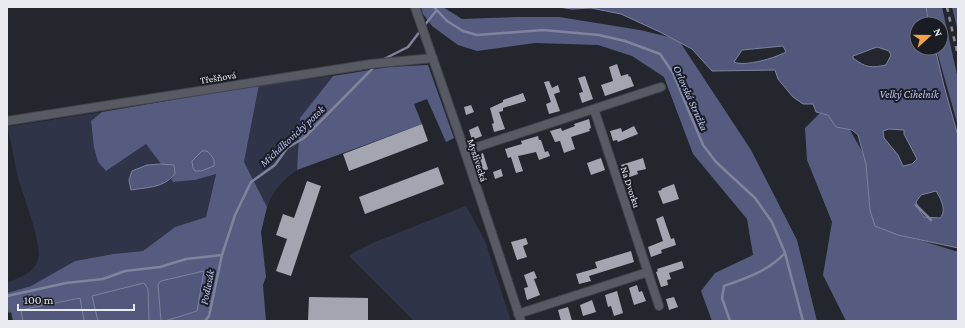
<svg xmlns="http://www.w3.org/2000/svg" width="965" height="328" font-family="'Crimson Pro',serif">
<style>
.green{fill:#303448}
.forest{fill:#555c7f}
.water{fill:#51587b;stroke:#7f849e;fill-rule:evenodd}
.lines{fill:none;stroke-linecap:round;stroke-linejoin:round}
.stream{stroke:#7f849e;stroke-width:2.5}
.building{fill:#a3a6b0}
.street-casing{stroke:#42444b;stroke-width:10}
.street{stroke:#575a63;stroke-width:8}
.rail{stroke:#898a91;stroke-width:2.5;stroke-dasharray:5 5;stroke-linecap:butt}
.labels{text-anchor:middle;stroke-width:4;stroke-linejoin:round;paint-order:stroke}
.street-label{font-size:10px;fill:#eaebf1;stroke:#1a1c24}
.water-label{font-size:11px;font-style:italic;fill:#bcc7f8;stroke:#1a1c24}
</style>
<rect width="100%" height="100%" fill="#24262e"/>
<path class="green" d="M333,76L300,118L297,170C283,180 273,190 267,207L244,162L259,85Z
M102,112L91,122L94,148L98,162L106,171L146,144L161,164L147,165L167,182L171,179L173,182L195,180L216,173L206,217L175,227L143,251L113,254L75,261L31,286L7,293V283C18,278 34,273 38,260C43,245 23,196 18,178C14,161 12,143 7,127Z
M466,206L485,241L511,321H414L349,256L358,250L375,242Z"/>
<path class="forest" d="M421,7H443L462,19L516,17H559L640,30L669,37L680,42L751,150L797,240L817,321H712L701,291L715,273L753,255L747,219L693,154L664,77L632,56L598,45L535,43L477,51L458,45L432,26L423,14Z
M926,7H942L958,79V126L936,48H941V24H930Z
M952,7H958V32Z
M428,65L454,138L446,142L427,99L414,104L422,124L297,170L300,118L333,76L389,67Z
M259,85L244,162L267,207L261,232L266,277L263,285L266,321H165L197,311L158,284L161,321H149L148,289L93,296L98,321H84L79,298L21,310L23,321H13L11,312L9,313L7,309V293L31,286L75,261L113,254L143,251L175,227L206,217L216,174L195,180L173,182L171,179L175,174L174,165L161,164L146,144L106,171L98,162L94,148L91,121L102,112Z
M820,113L828,115L836,127L850,130L863,153L866,164L870,210L898,235L923,241L955,251H958V321H846L823,275L832,222L807,160L805,128Z"/>
<path class="water" d="M558,7H926L929,24H917V48H935L944,86L958,136V248L898,235L875,226L870,210L866,164L858,135L852,130L836,127L828,115L816,112L813,104H803L793,97L778,79L775,70L712,71L692,49L660,32L621,14L591,8L572,9ZM783,46L786,52C775,58 745,67 734,62L742,50ZM877,47L889,51L891,55L886,65C871,68 866,68 853,58V56ZM889,129L904,130V134L917,159L912,164L903,166L898,155L884,138L883,131ZM936,191C941,199 947,211 940,218L924,217L919,210L916,202L921,195Z
M202,151H207C212,156 215,159 214,166L201,171H195L193,168L192,161Z
M161,164L174,165L175,174C163,188 149,187 131,190L129,180L132,171L147,165Z
M204,271L197,311L165,321H161L158,284L161,281Z
M144,283L148,289L149,321H98L92,296Z
M80,298L84,321H23L21,310Z"/>
<g class="lines">
<path class="stream" d="M434,7L447,21L463,31L477,35L543,30L599,35L625,41L660,54L673,73L703,145L716,162L755,198L772,222L785,253C768,271 747,278 724,286L722,298L730,321
M424,26L436,11
M382,60L408,47L421,30
M916,205L931,220
M785,253L803,321
M7,296L66,283L103,279L125,271L160,267L186,259L222,255L235,215L251,182L275,165L287,148L304,138L375,66
M205,321L209,316L222,255"/>
</g>
<path class="building" d="M617,64L621,76L628,74L629,77L630,76L634,86L605,96L601,85L613,81L609,67Z
M585,76L593,99L582,103L579,93L583,92L578,78Z
M549,81L552,88L558,85L560,92L554,94L560,111L549,114L546,104L551,102L544,82Z
M523,93L526,101L503,108V111L499,112L505,129L494,132L492,124L494,123L490,108L503,102V100Z
M471,105L474,112L466,115L464,107Z
M589,119L591,128L589,129L590,131L571,137L575,149L564,153L560,141L555,142L550,131L561,128L562,131L575,126L574,124Z
M422,124L428,141L349,171L343,154Z
M478,126L482,136L472,140L469,130Z
M634,126L638,134L618,142L617,140L613,141L610,131L621,128L622,132Z
M538,136L539,140H541L545,152L548,151L550,156L539,160L536,152L518,156L523,171L516,173L511,157L508,158L505,149L522,144L521,141Z
M483,153L488,169L482,172L477,156Z
M601,158L605,170L591,175L587,163Z
M643,158L646,169L637,171L638,174L627,178L626,173L624,174L621,165Z
M438,167L444,184L365,214L359,197Z
M501,169L503,176L495,179L493,172Z
M307,181L321,186L291,276L276,271L287,239L276,235L283,214L294,218Z
M674,184L679,199L663,204L658,191L662,190L661,189Z
M663,216L671,239L674,238L676,245L661,250L662,253L651,257L648,247L663,241L656,219Z
M526,238L528,244L523,246L527,257L517,260L511,242Z
M631,251L634,262L589,276L591,281L579,284L576,274L597,268L595,262Z
M682,261L684,268L669,273L671,279L667,280L668,285L661,287L656,272L658,271L657,269Z
M534,271L537,278L534,279L540,295L527,300L524,288L528,287L524,275Z
M637,285L639,292L642,291L646,301L634,305L629,288Z
M617,291L623,313L614,316L611,306L608,307L605,295Z
M309,297L368,298V321H308Z
M674,297L678,307L669,310L666,299Z
M592,300L596,312L583,316L580,305Z
M568,307L572,321H561L558,310Z"/>
<g class="lines">
<defs>
<path id="street" d="M415,7L461,140L521,321
M594,109L659,306
M7,121L371,64L433,58
M465,151L661,87
M518,314L648,272"/>
</defs>
<use href="#street" class="street-casing"/>
<use href="#street" class="street"/>
<path class="rail" d="M947,7L958,56"/>
</g>
<g class="labels">
<g class="street-label">
<text transform="translate(218 77) rotate(-9)" y="4">Třešňová</text>
<text transform="translate(478 160) rotate(72)" y="4">Myslivecká</text>
<text transform="translate(631 187) rotate(72)" y="4">Na Dvorku</text>
</g>
<g class="water-label">
<text x="909" y="98">Velký Cihelník</text>
<text transform="translate(691 98) rotate(66)" y="4">Orlovská Stružka</text>
<text transform="translate(292 136) rotate(-43)" y="4">Michálkovický potok</text>
<text transform="translate(207 287) rotate(-78)" y="4">Podlesák</text>
</g>
</g>
<rect width="965" height="328" fill="none" stroke="#eaebf1" stroke-width="16"/>
<g transform="translate(929 36) rotate(69)"><circle r="19" fill="#1a1c24" stroke="#6d6f76"/>
<path d="M0-3L7 15L0 10L-7 15Z" fill="#f6a247"/>
<text y="-6" font-size="11" font-weight="bold" text-anchor="middle" fill="#eaebf1">N</text>
</g>
<path d="M18 304v6h116v-6" fill="none" stroke="#eaebf1" stroke-width="2"/>
<text x="24" y="304" font-size="12" fill="#eaebf1" stroke="#1a1c24" stroke-width="3" paint-order="stroke">100 m</text>
</svg>
